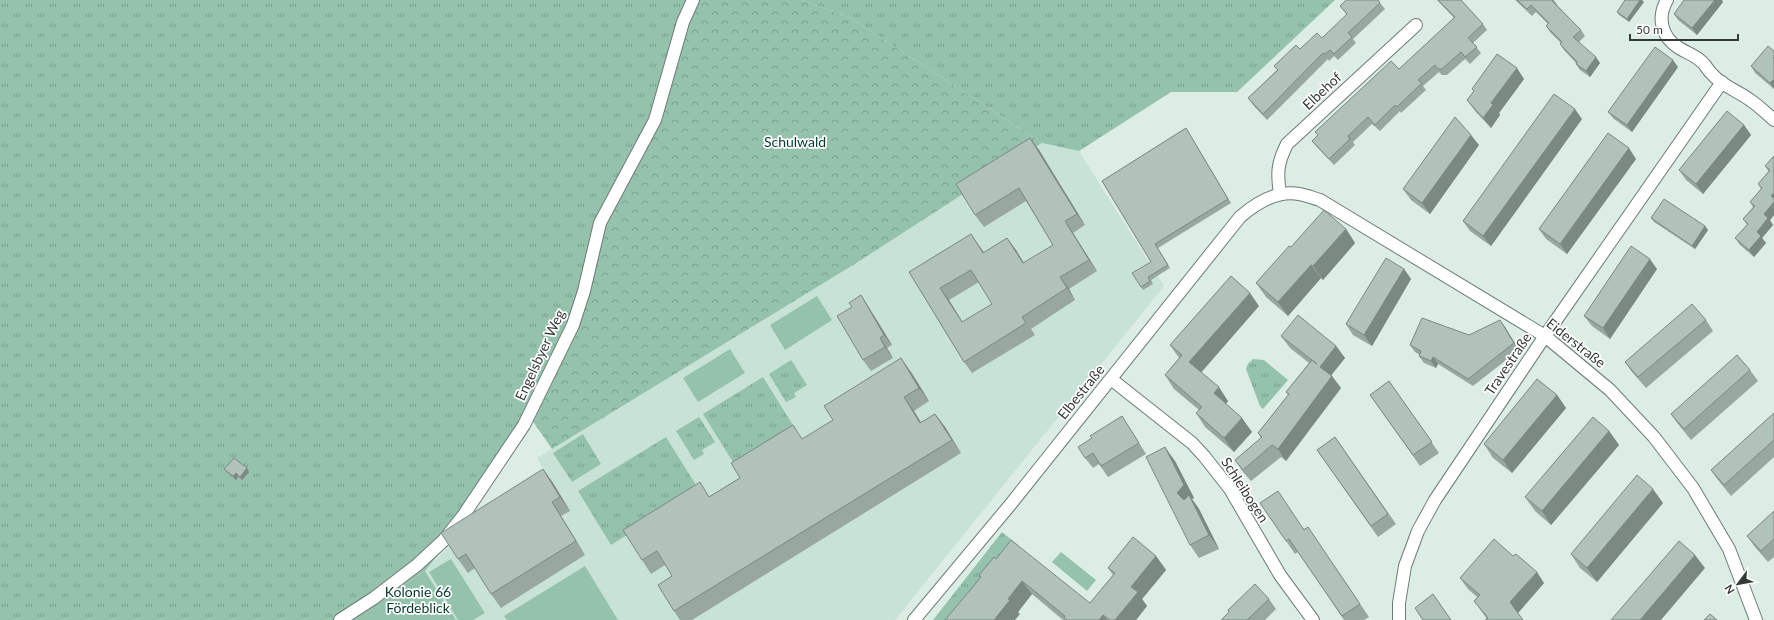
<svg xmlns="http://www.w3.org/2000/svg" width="1774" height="620" font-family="Lato,sans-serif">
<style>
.built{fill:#c9e2d6}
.grass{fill:url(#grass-tufts)}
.forest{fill:url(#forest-crowns)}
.garden{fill:#94c2ad}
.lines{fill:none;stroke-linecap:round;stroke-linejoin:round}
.minor-casing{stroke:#6d7c75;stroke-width:14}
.minor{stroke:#fff;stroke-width:12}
.wall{fill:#98a7a0;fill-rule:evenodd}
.shaded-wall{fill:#7c8882}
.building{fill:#b1c2ba;stroke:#7c8882;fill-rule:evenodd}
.labels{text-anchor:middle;stroke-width:3.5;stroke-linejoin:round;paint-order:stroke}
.street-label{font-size:14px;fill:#333a36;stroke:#fff}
.park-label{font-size:14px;fill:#043a29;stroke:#fff}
</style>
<defs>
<pattern id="grass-tufts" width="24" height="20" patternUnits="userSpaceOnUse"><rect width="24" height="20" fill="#94c2ad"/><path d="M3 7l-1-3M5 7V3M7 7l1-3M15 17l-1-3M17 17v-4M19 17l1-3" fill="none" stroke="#799f8e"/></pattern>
<pattern id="forest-crowns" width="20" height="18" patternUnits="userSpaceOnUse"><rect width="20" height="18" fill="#94c2ad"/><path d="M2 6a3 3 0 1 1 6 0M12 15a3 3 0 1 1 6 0" fill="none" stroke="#799f8e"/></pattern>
</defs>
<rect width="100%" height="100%" fill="#dcede4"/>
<path class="built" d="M1042,143L1079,151L1164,286L895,620H456L425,571L450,545L551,481L537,458L858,262Z"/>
<path class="grass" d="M0,0H698L577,326L466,521L425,571L350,620H0Z
M802,0H1335L1237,92H1171L1079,151L1042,143L852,19Z
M1253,359L1264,360L1288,380L1263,409L1260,406L1246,369L1248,364Z
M791,360L807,385L794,393L796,397L786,402L769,374Z
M763,377L796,430L736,467L703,414Z
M699,417L715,442L702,450L704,454L694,460L676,431Z
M583,434L601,464L572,482L553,453Z
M666,437L699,490L611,545L578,491Z
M1002,532L1018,545L959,620H933Z"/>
<path class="forest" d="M698,0H802L852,19L1042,143L858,262L552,449L532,420L606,222L655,131L686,24Z"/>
<path class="garden" d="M817,296L832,320L785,350L770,325Z
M730,349L745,373L698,402L683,378Z
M1061,552L1096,580L1087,591L1052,562Z
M451,559L485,613L473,620H458L429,572Z
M585,566L618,620H507L504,616Z
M425,571L456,620H350Z"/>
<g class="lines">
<defs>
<path id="minor" d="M1667,0C1657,17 1661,37 1679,48C1687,53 1695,55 1702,62C1706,65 1708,71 1712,74C1722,86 1738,91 1750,100C1759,106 1766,113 1774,120
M1280,194C1277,173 1277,164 1287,144L1416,25
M1111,379L1192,443L1204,456L1230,489L1280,575L1313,620
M340,620L374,598L417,565L443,541L463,516L524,425L573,325L584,291L600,223L655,120L683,22L693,0
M914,620L1010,505L1240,217C1256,203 1277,190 1299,194C1306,195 1313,198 1320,200L1545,336L1610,390L1654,437L1693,488L1729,549L1756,620
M1399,620V603L1405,566L1418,531L1435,500L1545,336L1722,82"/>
</defs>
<use href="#minor" class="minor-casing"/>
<use href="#minor" class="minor"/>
</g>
<path class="wall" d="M1437,0H1461L1483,24L1487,30L1473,43L1481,53L1470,64L1465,59L1447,75H1442L1439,72L1423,86L1426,90L1401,113L1400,111L1380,131L1372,124L1353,142L1355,145L1334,165L1317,147L1312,141L1318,136L1315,132L1399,69L1454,18Z
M1515,0H1554L1558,6L1581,30L1585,36L1579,42L1600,63L1590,77L1580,70L1576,64V63L1564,50L1560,44L1561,43L1550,32L1546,26L1548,24L1536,12L1532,16Z
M1644,2L1629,22L1619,15L1617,12Z
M1723,2L1697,35L1678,20L1674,14Z
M1380,3L1385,9L1353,39L1356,43L1338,60L1334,56L1329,61L1328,59L1267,120L1253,105L1248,98L1277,70L1274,66L1300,49L1322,38L1347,15L1340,6Z
M1774,51V89L1755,73L1751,66Z
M1678,67L1632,132L1614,119L1608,112Z
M1524,79L1499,113L1500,115L1491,128L1475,111L1467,100L1474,92L1472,89Z
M1582,119L1491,246L1470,231L1463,221Z
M1744,125L1751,135L1703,194L1686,180L1679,170Z
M1186,128L1231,203L1158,248L1170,268L1151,280L1153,284L1143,290L1141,287L1151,262L1102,181Z
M1030,138L1039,150L1085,225L1073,233L1097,271L1069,289L1075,300L1031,329L1035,335L972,373L964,362L909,272L971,234L984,252L1007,238L1016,250L1024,263L1053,245L1026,201L984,227L975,215ZM979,282L992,304L962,322L949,300Z
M1479,145L1430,214L1411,200L1403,189Z
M1774,156V215L1770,220L1773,225L1762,238L1766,243L1754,257L1740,245L1735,238L1747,225L1743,219L1753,207L1750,202L1761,189L1758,184L1769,172L1765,166Z
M1636,159L1567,254L1546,239L1539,229Z
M1651,218L1705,226L1708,230L1695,249L1654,222Z
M1346,229L1355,243L1323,280L1321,278L1288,316L1266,297L1256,283L1291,247Z
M1404,269L1411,279L1372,346L1353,335L1346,324Z
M1657,269L1610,339L1592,326L1584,316Z
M861,295L868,306L892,345L887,348L893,358L871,371L863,360L852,307Z
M1259,306L1201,372L1228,401L1226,404L1252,432L1234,452L1205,427L1196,413L1199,410L1174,389L1165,375L1179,358L1170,345Z
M1706,320L1713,331L1646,388L1632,372L1625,362Z
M1505,327L1519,350L1473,386L1438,364L1436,368L1424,363L1419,356L1420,355L1415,352L1410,345L1469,335Z
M1281,336L1336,346L1345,358L1331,375L1341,388L1286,461L1281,457L1251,481L1243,472L1235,460L1261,438L1258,433L1288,395L1286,392L1309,363L1290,348Z
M1750,370L1758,381L1691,440L1678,424L1671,414Z
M911,372L929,401L914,411L921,423L935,414L945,427L961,453L692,620H680L674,611L672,576L665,565L651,574L642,560L710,496Z
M1389,381L1439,453L1420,466L1370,395Z
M1557,395L1566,408L1512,473L1493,458L1484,444Z
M1774,413V457L1731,496L1718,480L1711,470Z
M1129,427L1146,454L1108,477L1099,464L1093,468L1085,458Z
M1609,431L1619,445L1551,525L1535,511L1525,497Z
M1335,437L1396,524L1378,537L1317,450Z
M1175,461L1194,498L1192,499L1199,509L1219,549L1199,558L1190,545Z
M247,468L249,472L242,480L238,477L236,480L227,473L224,469Z
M543,469L553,483L570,511L561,516L585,555L501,608L491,594L475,568L468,573L458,559Z
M1260,503L1304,529L1308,527L1369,617L1364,620H1344L1298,552L1295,554Z
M1663,503L1597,582L1580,568L1571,554Z
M1774,511V557L1768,562L1755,547L1747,536Z
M1156,556L1166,570L1142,599L1147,606L1136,620H1063L1032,594L1018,612L1020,614L979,575L996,559L1090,603L1113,575L1108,568Z
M1460,578L1544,583L1518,613L1487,619L1474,601L1477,597L1468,589Z
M1269,599L1276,609L1265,620H1221L1229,612L1228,610Z"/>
<path class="shaded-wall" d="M1640,0H1642L1644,2L1629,22L1627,19Z
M1715,0H1722L1723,2L1697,35L1692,28Z
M1596,57L1600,63L1590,77L1586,71Z
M1673,60L1678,67L1632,132L1627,125Z
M1517,68L1524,79L1499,113L1500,115L1491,128L1483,118L1491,103Z
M1773,80L1774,82V89L1770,83Z
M1575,109L1582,119L1491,246L1483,236Z
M1744,125L1751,135L1703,194L1696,184Z
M1471,135L1479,145L1430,214L1422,203Z
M1030,138L1039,150L1085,225L1077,214Z
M1629,148L1636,159L1567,254L1560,244Z
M1774,193V200L1771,196Z
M1774,202V215L1770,220L1773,225L1762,238L1766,243L1754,257L1749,250L1764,214Z
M1065,221L1073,233L1097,271L1089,260Z
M1705,226L1708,230L1695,249L1692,246Z
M1346,229L1355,243L1323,280L1313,266Z
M1007,238L1016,250L1031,275L1023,263Z
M1650,259L1657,269L1610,339L1603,328Z
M1311,265L1321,278L1288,316L1278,302Z
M1404,269L1411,279L1372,346L1364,335Z
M1060,277L1069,289L1075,300L1067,288Z
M940,288L949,300L970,334L962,322Z
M1250,293L1259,306L1199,375L1189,362Z
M861,295L868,306L892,345L884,335Z
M1500,320L1505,327L1519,350L1514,343Z
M880,338L887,348L893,358L885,347Z
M1336,346L1345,358L1329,378L1320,367Z
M1433,357L1438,364L1436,368L1431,361Z
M901,358L911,372L929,401L919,388Z
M1332,376L1341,388L1286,461L1278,449Z
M1219,387L1228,401L1223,407L1214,393Z
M1557,395L1566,408L1512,473L1503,460Z
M904,397L914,411L930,437L920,423Z
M935,414L945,427L961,453L952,440Z
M1242,418L1252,432L1234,452L1224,438Z
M1609,431L1619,445L1551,525L1542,511Z
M1165,447L1175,461L1194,498L1192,499L1199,509L1219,549L1209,535L1177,493Z
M247,468L249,472L242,480L240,477Z
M543,469L553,483L570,511L560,497Z
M236,473L238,477L236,480L233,476Z
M1653,489L1663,503L1597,582L1587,568Z
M552,502L561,516L585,555L576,541Z
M1695,555L1705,568L1661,620H1640Z
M1156,556L1166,570L1142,599L1147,606L1136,620H1115L1131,587Z
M1537,572L1544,583L1518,613L1510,602Z
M1022,581L1032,594L1018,612L1020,614L1015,620H994L1008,599Z
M1103,615L1107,620H1099Z"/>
<path class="building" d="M1346,0H1378L1380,3L1348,33L1352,37L1334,54L1330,50L1325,54L1323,53L1263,114L1248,98L1278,70L1274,66L1296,45L1300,49L1317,33L1322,38L1347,14L1340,6Z
M1438,0H1461L1483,24L1468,38L1477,47L1465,57L1461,52L1442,69H1438L1435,65L1418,80L1422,83L1397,107L1395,105L1375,125L1368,117L1348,136L1350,139L1329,159L1312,141L1318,135L1315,132L1391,61L1399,69L1455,17Z
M1517,0H1553L1552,1L1581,30L1573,37L1596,57L1586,71L1576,64L1577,62L1560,44L1562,42L1546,26L1549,23L1531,5L1527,9Z
M1625,0H1640L1627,19L1617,12Z
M1684,0H1715L1692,28L1674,14Z
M1768,46L1774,51V57L1773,58H1774V82L1773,80L1770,83L1751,66Z
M1655,47L1673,60L1627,125L1608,112Z
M1497,54L1517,68L1491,103L1493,105L1483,118L1467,100L1474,91L1472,89Z
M1554,94L1575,109L1483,236L1463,221Z
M1727,111L1744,125L1696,184L1679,170Z
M1455,117L1471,135L1422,203L1403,189Z
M1186,128L1228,199L1155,244L1168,265L1148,277L1150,281L1141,287L1132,273L1151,262L1102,181Z
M1608,133L1629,148L1560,244L1539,229Z
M1030,138L1077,214L1065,221L1089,260L1060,277L1067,288L1022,317L1026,323L964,362L909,272L971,234L983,253L1007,238L1023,263L1053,245L1019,188L975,215L956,184ZM971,270L992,304L962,322L940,288Z
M1774,156V193L1771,196L1774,198V202L1764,214L1768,218L1757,232L1761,236L1749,250L1735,238L1748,224L1743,219L1755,206L1750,202L1762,188L1758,184L1770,170L1765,166Z
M1664,199L1705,226L1692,246L1651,218Z
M1324,210L1346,229L1313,266L1311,265L1278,302L1256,283L1289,246L1291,247Z
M1631,246L1650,259L1603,328L1584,316Z
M1386,258L1404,269L1364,335L1346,324Z
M1231,276L1250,293L1189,362L1219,387L1214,393L1242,418L1224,438L1196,413L1202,407L1165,375L1182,355L1170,345Z
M861,295L884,335L880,338L885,347L863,360L837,316L852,307L849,303Z
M1692,304L1706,320L1638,377L1625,362Z
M1298,315L1336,346L1320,367L1332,376L1278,449L1272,445L1243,470L1235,460L1262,437L1258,433L1289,394L1286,392L1312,360L1317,364L1281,336Z
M1422,318L1469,335L1500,320L1514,343L1468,379L1433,357L1431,361L1419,356L1421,351L1410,345Z
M1737,355L1750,370L1684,429L1671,414Z
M901,358L919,388L904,397L920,423L935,414L952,440L674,611L658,585L672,576L657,551L642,560L623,530L700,482L709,497L740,478L731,463L793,425L802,439L833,420L824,406Z
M1537,379L1557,395L1503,460L1484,444Z
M1389,381L1432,442L1413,455L1370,395Z
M1774,413V440L1724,485L1711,470Z
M1122,416L1139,443L1101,466L1093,453L1085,458L1078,447L1092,438L1090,436Z
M1593,417L1609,431L1542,511L1525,497Z
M1335,437L1388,514L1371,526L1317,450Z
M1165,447L1184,485L1177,493L1184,500L1189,495L1209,535L1190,545L1146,457Z
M234,458L247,468L240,477L236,473L233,476L224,469Z
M543,469L560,497L552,502L576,541L491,594L466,554L458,559L441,533Z
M1637,475L1653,489L1587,568L1571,554Z
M1278,491L1304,530L1308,527L1360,604L1342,616L1289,539L1286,541L1260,503Z
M1774,511V539L1761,551L1747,536Z
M1133,537L1156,556L1131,587L1138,592L1115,620H1110L1103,615L1099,620H1067L1064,617L1065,616L1022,581L1008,599L1010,600L994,620H945L981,577L979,575L994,557L996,559L1011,540L1090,603L1115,573L1108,568Z
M1494,539L1513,556L1516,554L1537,572L1510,602L1523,620H1485L1488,618L1474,601L1480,595L1460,578Z
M1679,541L1695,555L1640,620H1611Z
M1255,584L1269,599L1247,620H1221L1229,612L1228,610Z
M1433,594L1451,620H1423L1415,608Z
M1710,614L1717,620H1704Z"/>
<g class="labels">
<g class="street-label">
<text transform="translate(1322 91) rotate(-43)" y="5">Elbehof</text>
<text transform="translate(1576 343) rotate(38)" y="5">Eiderstraße</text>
<text transform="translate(540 355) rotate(-65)" y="5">Engelsbyer Weg</text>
<text transform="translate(1508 364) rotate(-56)" y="5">Travestraße</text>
<text transform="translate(1081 392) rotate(-51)" y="5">Elbestraße</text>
<text transform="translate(1245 490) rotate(57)" y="5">Schleibogen</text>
</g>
<g class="park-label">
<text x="795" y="147">Schulwald</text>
<text x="418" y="597">Kolonie 66<tspan x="418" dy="16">Fördeblick</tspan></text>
</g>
</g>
<g transform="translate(1738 584) rotate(238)" stroke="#ffffff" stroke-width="3" paint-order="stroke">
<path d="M0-3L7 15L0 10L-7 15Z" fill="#333a36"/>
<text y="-6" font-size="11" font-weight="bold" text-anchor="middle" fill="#333a36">N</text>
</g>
<path d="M1630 34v6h108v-6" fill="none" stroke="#333a36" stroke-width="2"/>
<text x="1636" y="34" font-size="12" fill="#333a36" stroke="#ffffff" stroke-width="3" paint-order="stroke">50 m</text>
</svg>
